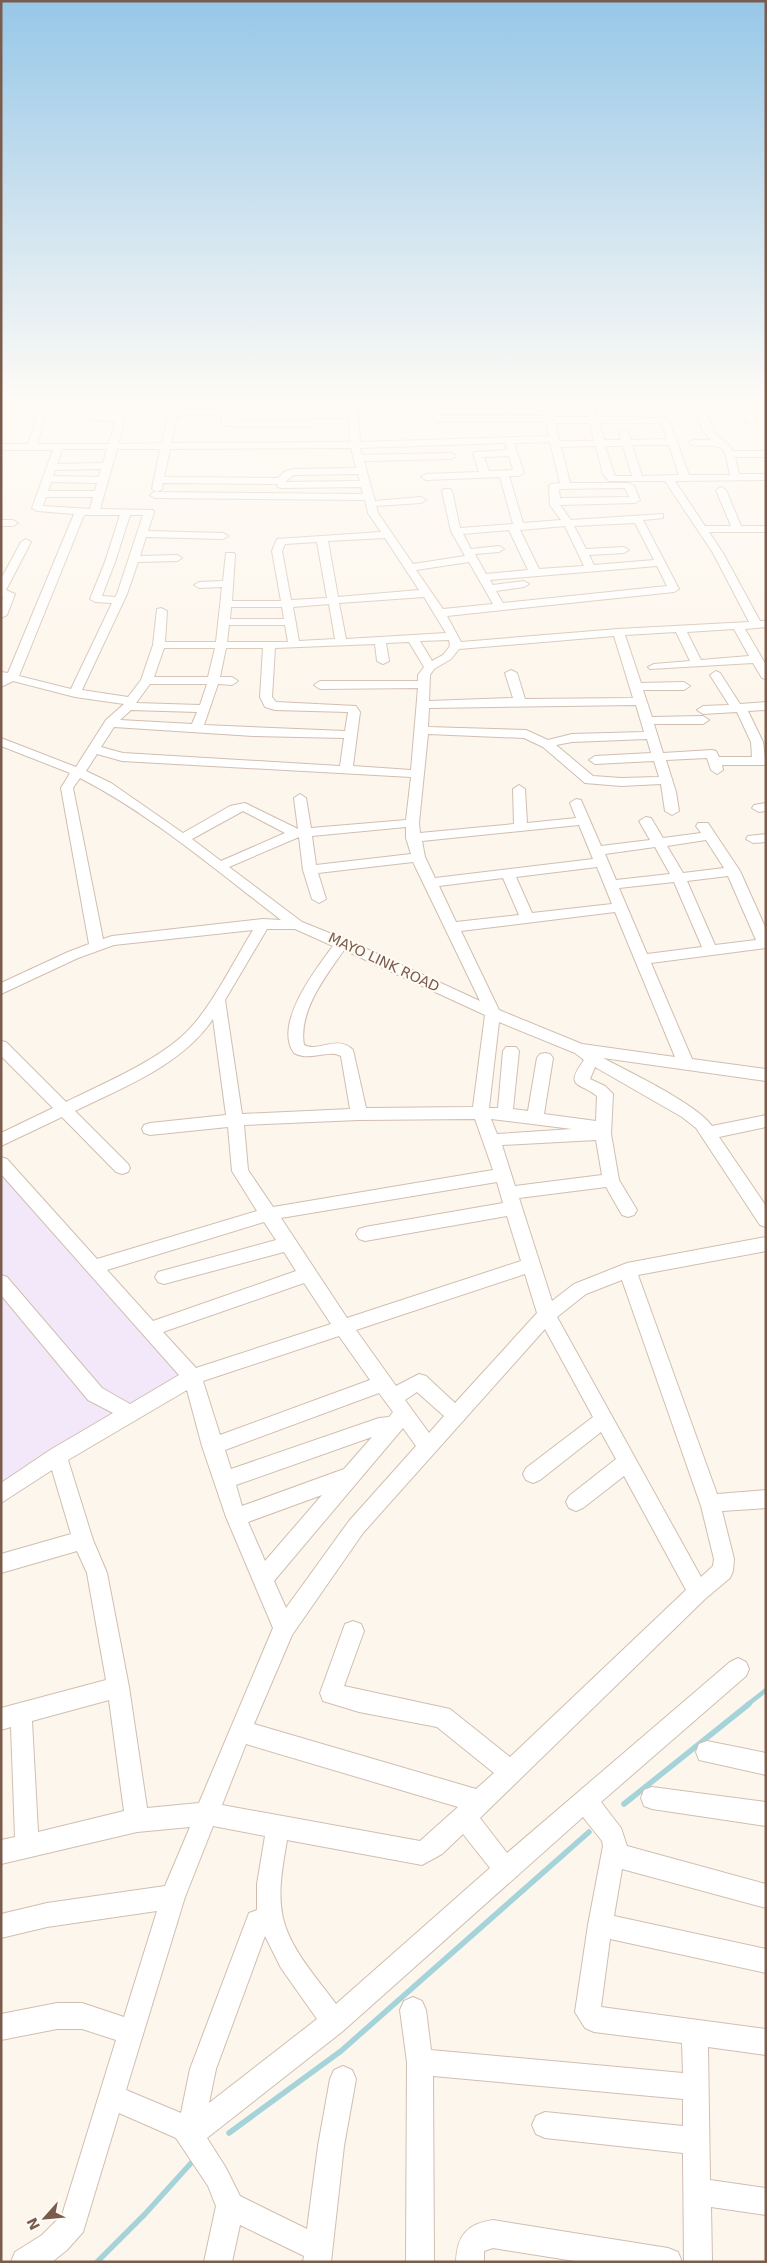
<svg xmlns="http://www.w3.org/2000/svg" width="767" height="2263" font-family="'DejaVu Sans',sans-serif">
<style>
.education{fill:#f3e8fa}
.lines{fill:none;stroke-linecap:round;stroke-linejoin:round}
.stream-far1{stroke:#a5d3da;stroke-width:4.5}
.stream{stroke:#a5d3da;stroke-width:5.5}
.minor-casing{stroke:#d1beb0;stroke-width:2}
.minor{fill:#fff;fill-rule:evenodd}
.labels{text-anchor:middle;stroke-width:4.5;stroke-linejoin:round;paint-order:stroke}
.street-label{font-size:14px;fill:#7a5c4d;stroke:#fffaf3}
</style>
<rect width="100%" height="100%" fill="#fdf6ec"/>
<path class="education" d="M1,1163L192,1377L1,1493Z"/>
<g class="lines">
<path class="stream-far1" d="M747,1705L766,1690"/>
<path class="stream" d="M624,1804L749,1704
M229,2133L341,2051L589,1832
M97,2262L145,2214L192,2162"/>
<defs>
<path id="minor" d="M1,396H8L5,404L1,407Z
M123,396H131L118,444L162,443L172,396H180L178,410L224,408L226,396L349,399V396H357L360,442L549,436L546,422H436L431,419L436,416H545L541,396H549L554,417H588L583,396H766V402H747L756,421L751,424L746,421L738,402H702L715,434L728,444L733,451H766V457H735L739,474H766V480L675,481L705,526H731L716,490L721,487L726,490L741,526H766V532H709L723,553L760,621H766V627L745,629L766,665V679L762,678L753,663L650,669L648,667L654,664L690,661L676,632L625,635L641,683L684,682L690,686L684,690H643L652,717L703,716L709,720L703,724H654L663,753L712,750L716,751L719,757H752L751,742L737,712L703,714L697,710L703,706L729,705L710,675L716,671L720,673L740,704L766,702V710L748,711L763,742L766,765H722L723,770L717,774L711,770L707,758L666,760L676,792L679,811L672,815L665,811L661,784L621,786L585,783L543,747L524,738L428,734L419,823L420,833L514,824L513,789L519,785L525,789L527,823L576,818L570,803L576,799L581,800L601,846L650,840L639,821L646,817L651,818L663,838L701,833L696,826L698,823H708L740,871L766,929V948L651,963L692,1059L766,1069V1081L603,1058C629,1072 697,1104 712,1126L766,1115V1127L719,1137L766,1206V1227L760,1225L696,1128L682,1117L595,1067L590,1079L605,1086L613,1094L611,1134L619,1180L637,1210L634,1215L628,1217L622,1215L606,1187L519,1198L552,1301L574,1284L627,1263L766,1237V1251L638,1275L717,1494L766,1490V1508L722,1511L734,1559L733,1571L730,1578L705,1599L480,1818L507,1853L730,1662L738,1658L746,1662L749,1669L746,1676L601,1802L621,1828L627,1846L766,1884V1908L622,1869L614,1916L766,1949V1973L610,1939L601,2007L766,2029V2055L708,2047L710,2180L766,2188V2215L711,2207L712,2262H684L683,2153L545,2138L536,2134L532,2125L536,2116L545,2112L683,2126V2099L433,2076L434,2262H406L407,2062L400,2010L404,2001L413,1997L422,2001L426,2010L431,2050L683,2073L682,2043L594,2032L585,2028L575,2012L588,1925L603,1846L602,1841L583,1817L343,2031L207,2138L226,2168L240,2196L307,2229L318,2146L330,2079L334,2070L343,2066L352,2070L356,2079L344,2146L331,2262H303L304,2256L240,2225L232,2262H204L216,2206L208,2186L176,2138L119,2113L83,2232L67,2250L52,2262H11L15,2252L42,2235L62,2215L116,2040L82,2029H57L1,2040V2014L57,2003H82L124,2017L157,1911L47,1927L1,1938V1914L47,1903L165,1886L190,1827L137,1832L1,1864V1840L15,1837L11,1727L1,1730V1708L106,1680L87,1573L77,1551L1,1573V1554L71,1534L52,1470L1,1503V1483L50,1450L113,1413L88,1400L1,1295V1275L7,1277L102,1388L130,1404L179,1375L1,1174V1157L7,1159L97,1259L257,1211L232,1171L228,1127L150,1135L144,1133L142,1129L144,1125L150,1123L226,1115L213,1019C182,1065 124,1087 75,1111L128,1164L130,1168L128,1172L122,1174L116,1172L62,1117L1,1146V1133L53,1108L1,1056V1041L6,1042L66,1102C102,1084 150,1064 180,1038C208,1015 233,962 253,930L114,945L78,958L1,994V983L68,952L89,944L61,788L70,773L1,746V738L76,767L106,720L124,704L75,697L13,681L1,687V672L8,673L74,514L37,511L32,508L53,450H1V444H28L41,403L45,400L49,403L37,444H109L115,421L91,420L86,417L91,414L117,415L120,404H72L68,401L72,398H122ZM234,401L349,405V412H312L307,415L312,418H349L350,442L171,443L177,416L223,414L221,423L226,426L311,427L316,424L311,421L231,420ZM593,402H693L703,431L711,440H693L688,443C697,449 711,443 722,448L726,456L730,475H689L668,418L597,417ZM555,423H590L594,441H559ZM599,423H661L667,439L631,440L627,431L624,430L619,433L621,440H604ZM550,442L560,483L551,484L549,486L550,505L561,520L523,523L509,476H519L524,473L514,443ZM505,443L507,450L475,452L473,454L479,472L426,474L421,477L426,480L500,477L513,524L460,528L452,491L450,489H444L442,491L451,531L465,556L413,564L378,513L376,506L421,503L426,500L421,497L375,501L364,461L451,459L456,456L451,453L362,455L360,448ZM632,445H669L679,475L642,476ZM596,446L603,474L609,481H665L713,553L749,622L618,629L461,642L447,616L674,592L679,589L643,520L663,518V514L571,520L560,505L635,503L640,500L634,486L629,483H570L561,447ZM605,446H623L632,476H615ZM351,448L356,468L293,469L284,472L278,478L164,477L170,449ZM62,449H107L103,463L57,464ZM117,449H160L152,489L157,492L162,489L163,483L277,484L278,487L281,488L361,487L363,494L155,492L150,495L155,498L365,500L368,513L381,532L277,539L272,551L281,601H232L235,555L234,553H226L223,581L199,582L194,585L199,588L222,587L216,642H165L167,611L161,608L157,609L153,645L141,680L128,697L82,690L127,594L138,562L177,561L182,558L177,555L140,556L146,537L223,539L228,536L223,533L148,531L154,512L153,510L100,509ZM509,456L513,470L489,471L484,457ZM101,469L99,477L53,476L55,470ZM358,474L360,481L285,482L294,475ZM51,482L97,483L95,491H48ZM625,488L629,497L560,498L559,489ZM46,497H93L90,509L43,506ZM84,515H120L105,562L90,599L95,602L112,603L71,689L19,676ZM130,515H143L117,594L115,597L102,596L115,562ZM635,523L654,560L594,565L589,555L624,553L629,550L624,547L586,549L574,526ZM565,526L584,566L539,569L520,530ZM509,530L528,570L486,574L475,554L499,552L504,549L499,546L471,549L463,534ZM385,538L419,590L338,597L328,541ZM317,542L327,598L291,600L282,551L285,544ZM469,562L493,604L443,609L416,570ZM657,566L667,586L503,603L496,591L524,587L529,584L524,581L493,585L490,580ZM424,597L446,633L346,639L339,603ZM329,604L335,639L299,641L293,607ZM231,607H282L284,619H230ZM229,625H285L288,642H227ZM734,629L749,656L701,660L687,632ZM614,636L633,698L525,699L517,673L511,670L505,673L513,698L429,701L430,675L434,669L451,659L459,649ZM449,640L450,646L443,655L432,661L420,641ZM409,642L424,667L418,675V681H320L314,685L320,689L418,688L411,770L353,766L360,712L356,706L276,702L272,697L275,648L375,644L377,661L383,664L389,661L386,643ZM164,648H215L208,677H154ZM226,648H263L260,697L265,707L275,710L348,712L345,731L204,725L218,684L232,685L238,681L232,677H220ZM150,684H207L200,705L136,703ZM636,705L644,732L572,734L548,740L526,730L428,727L429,708ZM131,710L197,712L192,724L120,720ZM114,727L253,736L344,738L340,766L123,753L101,747ZM647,739L651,753L595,756L589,760L595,764L654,761L659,777L621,778L593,776L556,745L572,742ZM97,754L122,761L411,777L406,820L311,828L306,798L300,794L294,798L298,829L245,803L230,806L183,833L111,783L86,771ZM80,778C152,815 217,871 281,920L263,919L112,936L103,939L73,788ZM243,811L285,833L221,861L192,839ZM579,825L593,859L435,878L425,857L422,841ZM406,827V838L411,854L316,865L312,836ZM299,837L303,870L312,899L319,903L326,899L318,873L413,862L480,1001L347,940L302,922L229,867ZM706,840L724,868L683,873L667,846ZM655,847L670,874L616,880L605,854ZM597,867L612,904L532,913L516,877ZM728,876L756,940L715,945L687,881ZM503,878L519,915L456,922L439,886ZM674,882L702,947L647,954L619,888ZM615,912L675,1057L582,1044L499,1010L461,931ZM267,929H295L333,946C316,969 273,1024 294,1053C311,1062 327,1049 341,1056L350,1109L242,1114L225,1000ZM344,950L485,1015L473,1107L366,1108L353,1050C337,1034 319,1053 304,1045C298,1011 326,976 344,950ZM499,1022L575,1053L584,1060C564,1088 579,1082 597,1096L596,1121L544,1114L553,1058L550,1054L545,1053L540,1054L537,1058L528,1111L513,1109L519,1051L516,1047H506L503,1051L498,1108H489ZM475,1119L493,1170L273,1207L248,1170L244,1125L359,1120ZM491,1119L572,1129L497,1134ZM596,1140L602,1175L515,1186L502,1145ZM497,1182L503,1203L365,1227L359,1229L356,1234L359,1239L365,1241L507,1216L521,1261L347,1318L281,1218ZM264,1222L276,1240L158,1272L155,1277L158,1282L164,1284L284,1252L296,1271L153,1321L107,1270ZM525,1274L537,1313L455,1403L426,1376L419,1374L396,1386L356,1330ZM622,1280L701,1506L714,1559L713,1566L701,1577L557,1317L586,1294ZM304,1283L331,1324L196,1368L163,1332ZM545,1329L593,1417L526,1468L523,1474L526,1480L533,1483L540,1480L601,1432L616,1459L569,1496L566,1502L569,1508L576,1511L583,1508L624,1476L686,1590L510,1757L450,1709L344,1686L364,1631L361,1624L353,1621L345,1624L320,1693L323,1701L359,1712L437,1727L494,1773L476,1789L254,1724L292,1635L363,1533ZM339,1336L370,1380L220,1435L203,1381ZM187,1390L202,1446L226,1517L273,1628L199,1803L147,1808L129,1687L107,1573L93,1540L68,1460ZM417,1392L444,1416L429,1433L405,1400ZM379,1393L393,1412L389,1417L379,1418L231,1469L225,1450ZM403,1428L416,1446L349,1521L286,1608L274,1581ZM372,1437L344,1469L242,1506L236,1485ZM322,1495L265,1561L248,1522ZM109,1700L124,1811L38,1832L32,1721ZM246,1744L458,1807L420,1841L222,1805ZM213,1826L265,1836L257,1884V1910L249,1913L190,2069L181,2113L126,2090L185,1897ZM463,1834L490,1868L336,2004C317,1978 290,1949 283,1918C277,1892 283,1865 287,1840L422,1865L442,1854ZM265,1936L281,1968L317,2019L209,2103L216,2069Z
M445,396H453V397L449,400Z
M1,520H13L18,523L13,526H1Z
M26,539L31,542L6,590L15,594L7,615L1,618V602L3,597L1,596V579L21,542Z
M766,803V811L759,812L752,808L754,805Z
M766,834V842L753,843L746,839L748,836Z
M707,1741L766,1753V1775L699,1760L696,1752L699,1744Z
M652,1787L766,1802V1826L652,1809L644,1806L641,1798L644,1790Z
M493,2220L668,2248L678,2252L682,2262H581L493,2248L484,2251V2262H456C457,2235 467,2224 493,2220Z"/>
</defs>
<use href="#minor" class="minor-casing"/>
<use href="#minor" class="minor"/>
</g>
<linearGradient id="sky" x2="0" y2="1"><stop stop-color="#97c7e8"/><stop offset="0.56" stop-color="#fefbf6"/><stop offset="1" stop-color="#fefbf6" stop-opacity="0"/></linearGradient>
<rect width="767" height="713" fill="url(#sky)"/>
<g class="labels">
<g class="street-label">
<text transform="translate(384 962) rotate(25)" y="5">MAYO LINK ROAD</text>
</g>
</g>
<rect width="767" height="2263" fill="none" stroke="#7a5c4d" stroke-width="5"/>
<g transform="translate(45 2218) rotate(243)" stroke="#fffaf3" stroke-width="4" paint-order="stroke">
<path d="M0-4L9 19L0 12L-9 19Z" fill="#7a5c4d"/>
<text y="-8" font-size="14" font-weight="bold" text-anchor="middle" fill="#7a5c4d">N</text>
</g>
</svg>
